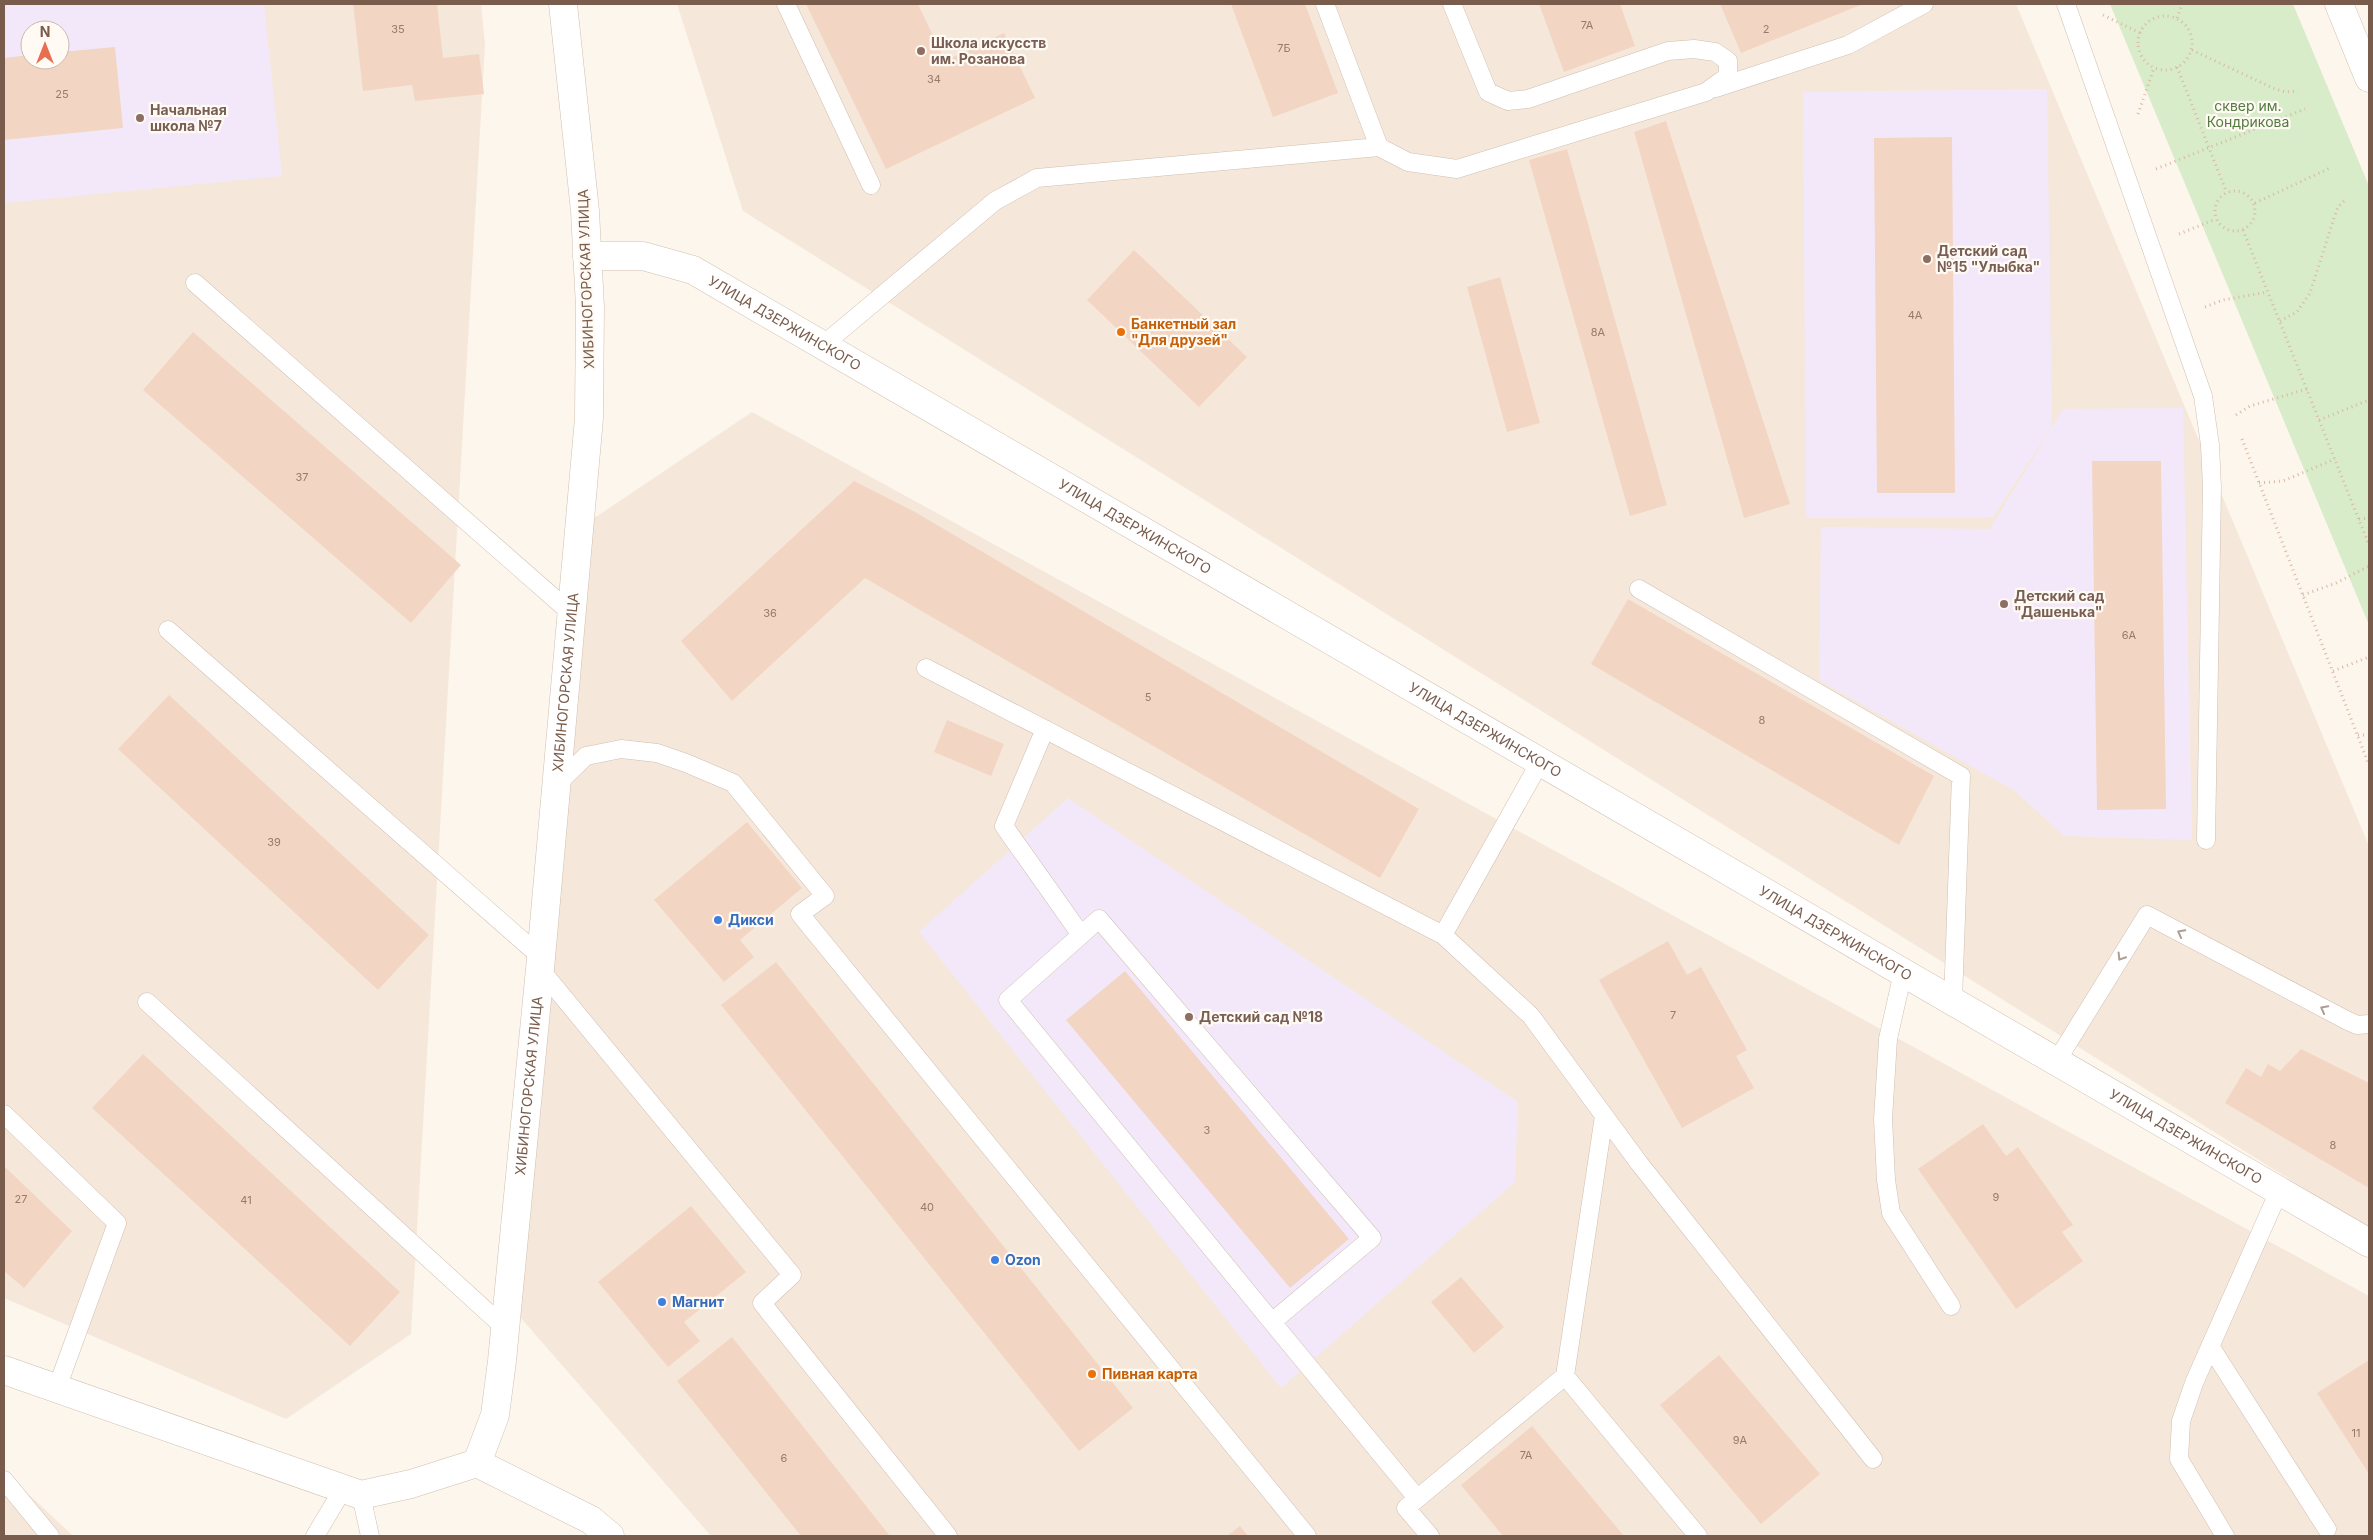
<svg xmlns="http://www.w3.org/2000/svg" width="2373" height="1540" font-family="Inter,sans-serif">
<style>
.residential{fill:#f5e8da;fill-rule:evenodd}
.education{fill:#f3e8fa;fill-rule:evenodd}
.green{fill:#d8ecc9}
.building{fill:#f3d5c3}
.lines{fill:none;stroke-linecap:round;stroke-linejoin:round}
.lane-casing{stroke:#d1beb0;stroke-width:19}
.street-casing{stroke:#d1beb0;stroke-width:29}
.secondary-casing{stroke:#d6c0b0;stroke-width:29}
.path{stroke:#d9b8a5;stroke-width:3;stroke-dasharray:1 4;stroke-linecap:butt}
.lane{stroke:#fff;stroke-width:18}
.street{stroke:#fff;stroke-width:28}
.secondary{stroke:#fff;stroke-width:28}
.oneway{stroke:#af9d94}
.education-dot{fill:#8d6e63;stroke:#fffaf3;stroke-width:2}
.food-dot{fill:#e8710a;stroke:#fffaf3;stroke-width:2}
.shop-dot{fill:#3f7fe0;stroke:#fffaf3;stroke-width:2}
.labels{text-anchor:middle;stroke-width:4.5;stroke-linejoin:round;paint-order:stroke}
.number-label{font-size:11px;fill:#987a6a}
.education-label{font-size:14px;font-weight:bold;fill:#785e54;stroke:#fffaf3;text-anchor:start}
.park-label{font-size:14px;fill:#537a41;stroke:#fffaf3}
.street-label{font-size:14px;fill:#7a5c4d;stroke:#fffaf3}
.food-label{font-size:14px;font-weight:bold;fill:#c56008;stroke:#fffaf3;text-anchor:start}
.shop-label{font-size:14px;font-weight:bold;fill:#366cbe;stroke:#fffaf3;text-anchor:start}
</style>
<rect width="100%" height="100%" fill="#fdf6ec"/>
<path class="residential" d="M4,4H481L485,44L411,1334L286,1419L4,1298ZM30,30H60V60H30Z
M677,4H2016L2369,846V1229L743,211Z
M752,412L2369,1296V1536H711L507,1302L575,531Z
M4,1471L73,1536H4Z"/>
<path class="education" d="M4,4H264L282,176L4,203ZM30,30H60V60H30Z
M2047,89L2052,426L1993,517L1806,518L1803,92Z
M2183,408L2192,840L2064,836L2015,791L1819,680L1821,527L1990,529L2063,409Z
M1068,798L1518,1102L1515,1182L1281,1388L919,932Z"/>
<path class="green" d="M2110,4H2293L2369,186V625Z"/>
<path class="building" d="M353,4H437L443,58L479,54L484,94L415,101L412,85L363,91Z
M806,4H918L945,61L1004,33L1035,98L886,169Z
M1231,4H1305L1338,93L1273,117Z
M1539,4H1620L1635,46L1564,72Z
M1720,4H1863L1741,53Z
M115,47L123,128L4,140V58L30,55V60H60V52Z
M1666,121L1790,504L1744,518L1634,132Z
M1952,137L1955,493H1877L1874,138Z
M1567,149L1667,505L1630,516L1529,160Z
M1134,250L1247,357L1199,407L1087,300Z
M1500,277L1540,423L1507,432L1467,287Z
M193,332L461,565L411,623L143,390Z
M2092,461H2161L2166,809L2097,810Z
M854,481L915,512L1419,809L1380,878L865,578L732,701L681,641Z
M1628,599L1934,776L1899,845L1591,664Z
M169,695L429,935L378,990L118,749Z
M947,720L1004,744L991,776L934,752Z
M747,822L802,888L740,940L754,957L724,982L654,900Z
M1668,941L1687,975L1701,967L1747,1050L1736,1056L1754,1088L1682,1128L1599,980Z
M776,962L1133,1408L1079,1451L721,1005Z
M1125,971L1349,1239L1290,1288L1066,1020Z
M2301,1049L2369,1083V1188L2225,1103L2246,1068L2261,1077L2268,1064L2280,1071Z
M143,1054L400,1292L350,1346L92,1108Z
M1983,1124L2006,1156L2018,1147L2073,1225L2062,1232L2083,1261L2016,1309L1918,1169Z
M4,1166L72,1231L24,1288L4,1271Z
M691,1206L746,1272L684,1322L700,1341L668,1367L598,1282Z
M1461,1277L1504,1327L1474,1353L1431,1302Z
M732,1337L890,1536H801L677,1381Z
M1719,1355L1820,1474L1761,1524L1660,1405Z
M2369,1360V1474L2317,1393Z
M1532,1426L1624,1536H1503L1461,1485Z
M1240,1526L1248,1536H1227Z"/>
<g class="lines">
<defs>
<path id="lane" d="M786,4L871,185
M1325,4L1379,147L1408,162L1457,169L1706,92L1728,76V61L1715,52L1694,49L1668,51L1528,99L1508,101L1488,92L1452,4
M2066,4L2203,396L2210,445L2212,487L2206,840
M1716,88L1848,45L1924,4
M195,283L571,613
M823,345L995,201L1037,178L1379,147
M1639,589L1961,776L1953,1001
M168,630L541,957
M926,668L1443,935
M1045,729L1004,826L1081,935L1099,919L1372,1238L1272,1322L1008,1000L1081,935
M1540,762L1443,935L1531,1016L1639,1163L1873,1459
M556,785L586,756L621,749L657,753L686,763L733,783L825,896L800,914L1307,1536
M540,969L792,1275L762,1303L948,1536
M1903,972L1888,1039L1883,1119L1886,1180L1891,1213L1951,1306
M147,1002L505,1328
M2056,1062L2147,915L2348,1021L2357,1025L2369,1024
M4,1114L117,1223L57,1388
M1604,1116L1565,1376L1698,1536
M1272,1322L1417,1498
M2210,1346L2327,1529
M4,1480L50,1536
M361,1495L370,1536
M315,1536L343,1489
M1430,1536L1406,1508L1565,1376
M2225,1536L2179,1459L2181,1421L2194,1383L2279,1191"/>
<g id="street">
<path id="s1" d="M587,256H643L693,270L2369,1243"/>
<path id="s2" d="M4,1370L361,1495L411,1484L477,1463L495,1415L502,1361L540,969L589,418L590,307L585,211L563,4"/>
<path d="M477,1463L591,1520L610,1536"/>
</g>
<path id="secondary" d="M2339,4L2369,78"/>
</defs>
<use href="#lane" class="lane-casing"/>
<use href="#street" class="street-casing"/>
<use href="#secondary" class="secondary-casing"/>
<path class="path" d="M2103,15L2140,33
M2138 43a27 27 0 1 1 54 0a27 27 0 1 1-54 0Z
M2177,18L2182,4
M2192,50L2275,89L2286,92L2298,91
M2177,67L2226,191
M2138,114L2154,68
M2156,169L2305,109
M2215 211a20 20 0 1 1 40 0a20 20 0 1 1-40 0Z
M2255,203L2330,168
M2243,230L2369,545
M2179,234L2216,219
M2205,307L2223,300L2268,292
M2280,321L2297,312L2310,293L2334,218L2338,207L2344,201
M2236,415L2250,406L2307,389
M2319,420L2369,400
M2242,439L2369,765
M2259,483L2283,481L2335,459
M2359,519L2369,518
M2303,595L2336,583L2369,566
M2333,671L2369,657
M2358,735H2369"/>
<use href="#lane" class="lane"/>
<use href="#street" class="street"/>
<use href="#secondary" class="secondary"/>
</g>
<defs><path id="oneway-chevron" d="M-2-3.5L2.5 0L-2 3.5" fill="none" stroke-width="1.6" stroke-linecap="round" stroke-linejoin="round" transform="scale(1.25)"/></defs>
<g class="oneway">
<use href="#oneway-chevron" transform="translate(2181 933) rotate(-152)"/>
<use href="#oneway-chevron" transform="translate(2121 957) rotate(122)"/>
<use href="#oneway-chevron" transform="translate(2324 1009) rotate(-152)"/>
</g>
<g class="education-dot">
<circle cx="921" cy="51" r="5"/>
<circle cx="140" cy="118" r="5"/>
<circle cx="1927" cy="259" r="5"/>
<circle cx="2004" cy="604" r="5"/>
<circle cx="1189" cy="1017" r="5"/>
</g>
<g class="food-dot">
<circle cx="1121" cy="332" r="5"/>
<circle cx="1092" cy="1374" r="5"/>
</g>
<g class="shop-dot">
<circle cx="718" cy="920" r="5"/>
<circle cx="995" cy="1260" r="5"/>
<circle cx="662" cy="1302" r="5"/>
</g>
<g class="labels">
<g class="number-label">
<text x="1587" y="29">7А</text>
<text x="398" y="33">35</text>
<text x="1766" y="33">2</text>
<text x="1284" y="52">7Б</text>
<text x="934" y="83">34</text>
<text x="62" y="98">25</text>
<text x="1915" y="319">4А</text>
<text x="1598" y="336">8А</text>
<text x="302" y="481">37</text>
<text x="770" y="617">36</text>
<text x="2129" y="639">6А</text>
<text x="1148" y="701">5</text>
<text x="1762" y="724">8</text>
<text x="274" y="846">39</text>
<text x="1673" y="1019">7</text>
<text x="1207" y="1134">3</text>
<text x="2333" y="1149">8</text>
<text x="1996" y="1201">9</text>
<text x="21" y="1203">27</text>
<text x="246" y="1204">41</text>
<text x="927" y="1211">40</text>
<text x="2356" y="1437">11</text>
<text x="1740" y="1444">9А</text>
<text x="1526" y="1459">7А</text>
<text x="784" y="1462">6</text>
</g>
<g class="education-label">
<text x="931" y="48">Школа искусств<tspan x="931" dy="16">им. Розанова</tspan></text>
<text x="150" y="115">Начальная<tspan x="150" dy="16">школа №7</tspan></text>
<text x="1937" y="256">Детский сад<tspan x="1937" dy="16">№15 "Улыбка"</tspan></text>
<text x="2014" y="601">Детский сад<tspan x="2014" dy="16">"Дашенька"</tspan></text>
<text x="1199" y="1022">Детский сад №18</text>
</g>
<g class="park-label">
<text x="2248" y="111">сквер им.<tspan x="2248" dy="16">Кондрикова</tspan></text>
</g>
<g class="street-label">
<text transform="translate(586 279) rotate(-92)" y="5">ХИБИНОГОРСКАЯ УЛИЦА</text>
<text dy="5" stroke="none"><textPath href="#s1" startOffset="214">УЛИЦА ДЗЕРЖИНСКОГО</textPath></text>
<text dy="5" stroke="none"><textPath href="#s1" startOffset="619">УЛИЦА ДЗЕРЖИНСКОГО</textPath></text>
<text dy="5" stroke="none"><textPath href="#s2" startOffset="1286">ХИБИНОГОРСКАЯ УЛИЦА</textPath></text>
<text dy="5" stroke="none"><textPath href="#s1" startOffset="1024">УЛИЦА ДЗЕРЖИНСКОГО</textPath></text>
<text dy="5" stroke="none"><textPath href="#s1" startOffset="1429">УЛИЦА ДЗЕРЖИНСКОГО</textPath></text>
<text dy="5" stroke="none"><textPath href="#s2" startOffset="881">ХИБИНОГОРСКАЯ УЛИЦА</textPath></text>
<text dy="5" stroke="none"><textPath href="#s1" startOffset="1834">УЛИЦА ДЗЕРЖИНСКОГО</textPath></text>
</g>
<g class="food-label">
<text x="1131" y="329">Банкетный зал<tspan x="1131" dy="16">"Для друзей"</tspan></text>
<text x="1102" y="1379">Пивная карта</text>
</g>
<g class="shop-label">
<text x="728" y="925">Дикси</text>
<text x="1005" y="1265">Ozon</text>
<text x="672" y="1307">Магнит</text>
</g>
</g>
<rect width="2373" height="1540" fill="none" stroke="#7a5c4d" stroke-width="10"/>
<g transform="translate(45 45)"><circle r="24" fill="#fffaf3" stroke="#cabbb1"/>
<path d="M0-4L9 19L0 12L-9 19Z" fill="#e76f51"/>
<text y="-8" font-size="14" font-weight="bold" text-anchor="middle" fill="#7a5c4d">N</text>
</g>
</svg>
